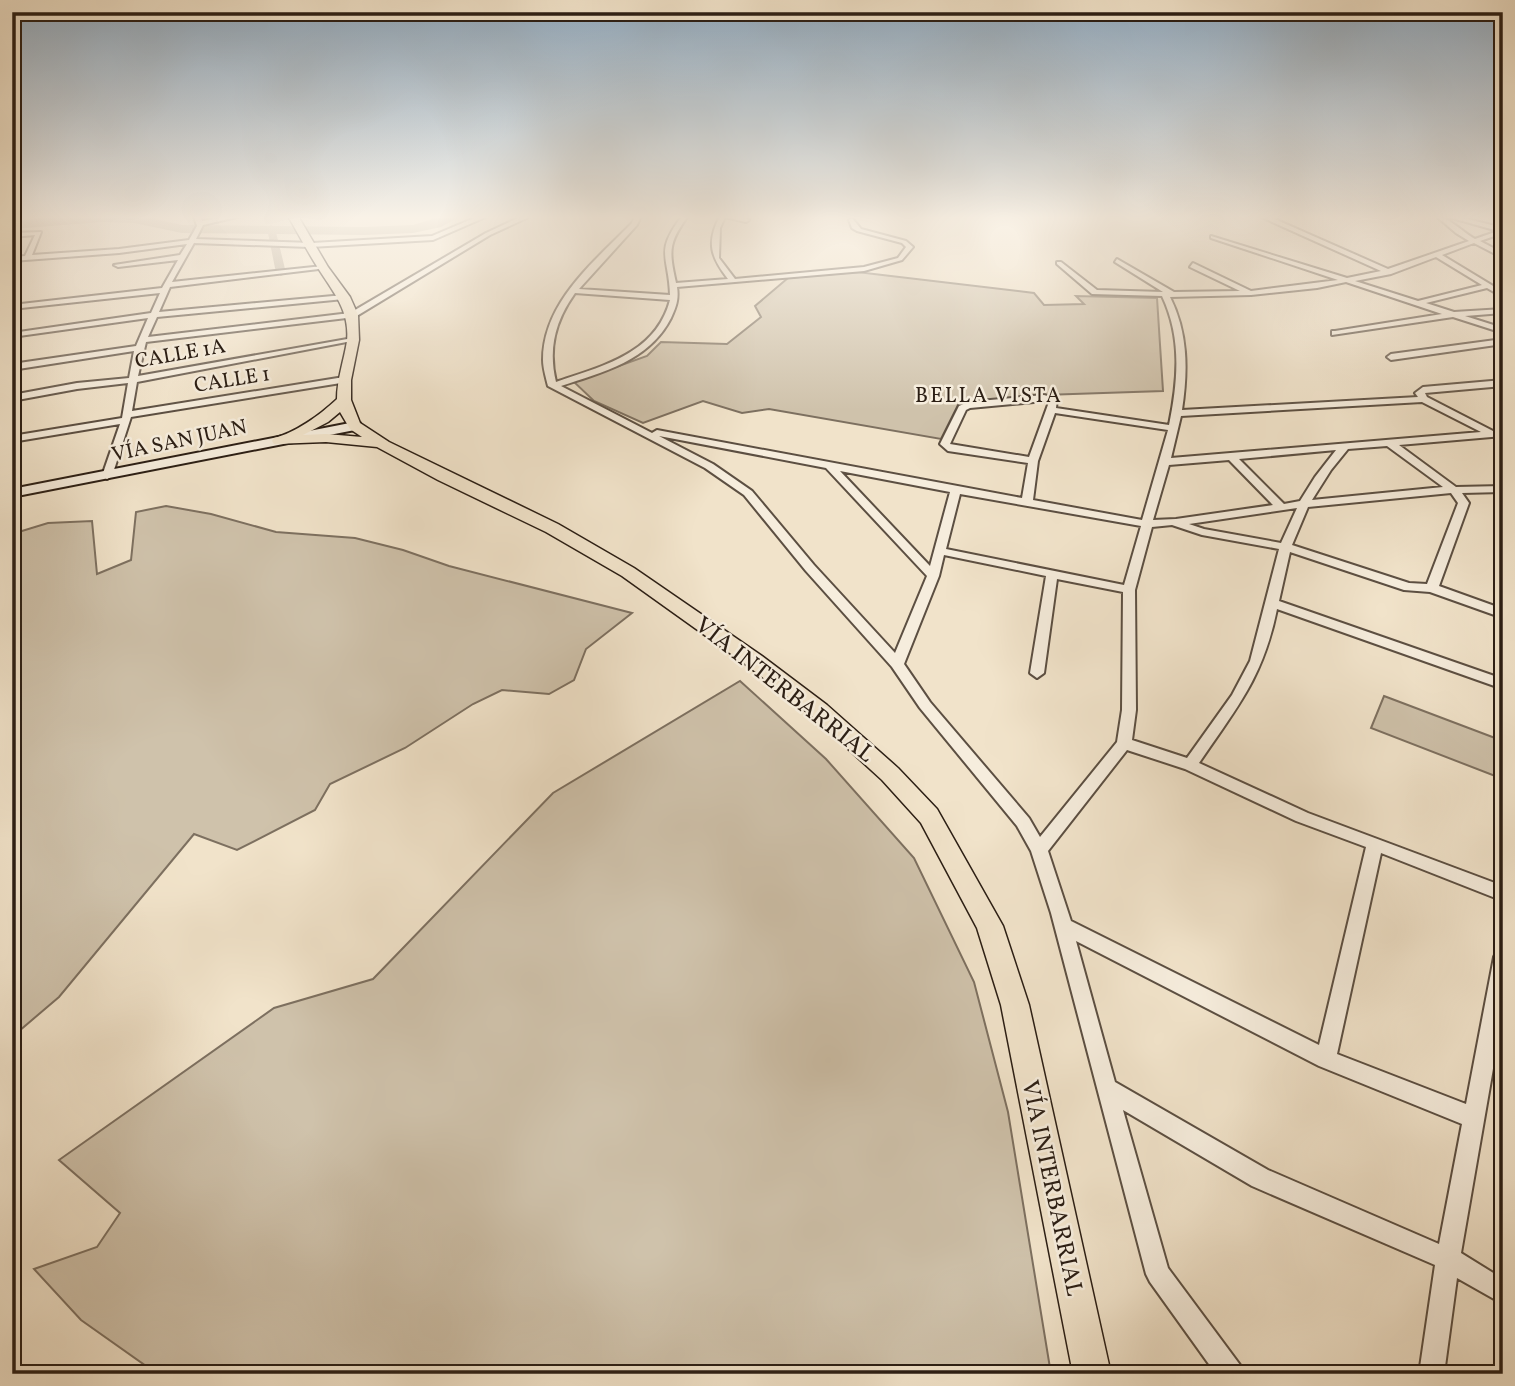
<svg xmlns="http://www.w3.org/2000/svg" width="1515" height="1386" font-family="Vollkorn,serif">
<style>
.green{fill:#cfc2ab;stroke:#7d7060;stroke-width:2}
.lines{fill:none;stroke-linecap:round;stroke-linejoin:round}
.canal{fill:#aea08c;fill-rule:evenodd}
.river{fill:#aea08c;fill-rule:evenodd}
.street-casing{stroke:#5c4f42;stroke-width:4}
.secondary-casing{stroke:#2b1e14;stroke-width:4}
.primary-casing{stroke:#2b1e14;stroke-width:3}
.street{fill:#f6eddd;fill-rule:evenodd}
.secondary{fill:#f6eddd;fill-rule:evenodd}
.primary{fill:#f1e3ca;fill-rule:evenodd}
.labels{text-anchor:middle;stroke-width:5;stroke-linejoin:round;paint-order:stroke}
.far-street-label{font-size:21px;fill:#2b1e14;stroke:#f6eddd}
.far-neighbourhood-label{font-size:21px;letter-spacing:2px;fill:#2b1e14;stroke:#f6eddd}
.street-label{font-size:24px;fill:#2b1e14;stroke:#f6eddd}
</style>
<rect width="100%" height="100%" fill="#f1e3ca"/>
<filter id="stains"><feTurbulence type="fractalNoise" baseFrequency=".00286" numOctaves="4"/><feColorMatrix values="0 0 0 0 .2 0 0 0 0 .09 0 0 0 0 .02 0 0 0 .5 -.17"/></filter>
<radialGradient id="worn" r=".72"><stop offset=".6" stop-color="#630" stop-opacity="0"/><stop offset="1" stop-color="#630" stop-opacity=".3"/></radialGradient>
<path class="green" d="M857,272L1034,293L1044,305L1084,304L1076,296L1157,298L1163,391L1043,395L959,403L941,439L769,409L742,413L703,401L643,423L594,401L574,382L647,356L661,342L727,344L761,317L755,306L788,278Z
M166,506L211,514L276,532L355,538L403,550L449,566L632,613L586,649L574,680L549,694L502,690L473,704L405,748L330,784L315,810L237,850L194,834L59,997L12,1037V534L48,523L92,521L97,574L131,560L136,512Z
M740,681L826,759L914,858L974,982L1008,1112L1051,1374H152L153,1371L81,1320L34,1269L97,1247L120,1213L59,1160L274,1008L373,979L553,793Z
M1384,696L1503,741V779L1371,728Z"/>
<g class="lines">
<path class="canal" d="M271,225L275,228L286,273L281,276L276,273L267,228Z"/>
<path class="river" d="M70,216H141L182,225L364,227L413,225L442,216H461L441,227L413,233L364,235L182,233L134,223L102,222L12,229V221Z"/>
<defs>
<path id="street" d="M194,216H200L202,221L228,216H241L203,225L196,239L312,243L432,236L479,216H488L433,240L310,247L194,243L172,282L323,266L327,268L170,287L159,312L344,295L348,297L344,299L157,317L148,337L350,313L486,233L522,216H531L490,235L355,317L146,342L138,376L353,338L357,340L137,382L132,411L344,377L347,378V382L131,417L112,476L107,479L102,476L120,424L12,442V436L122,418L128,383L77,389L12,401V395L77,383L129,378L134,351L12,370V364L136,346L148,318L12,337V333L151,313L160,293L12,309V305L162,288L178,260L118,267L114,265L180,255L187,244L119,253L12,261V257L25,256L35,235L12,237V233L41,232L32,255L119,249L189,240L197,226Z
M635,216H641L637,225L579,289L670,295C669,256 654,253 682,216H688C668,243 669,251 676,283L728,279C711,257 706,243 720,216H737L749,220L746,222L725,217L720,228L719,258L735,279L864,267L898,258L906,247L902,243L857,231L852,228L849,220L852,218L861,229L906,241L913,247L902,260L864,271L677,287C679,299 676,307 671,318C649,361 603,372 561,386L652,433L657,430L1022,498L1028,463L948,451L940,444L959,406L968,402L1044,395L1057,399L1056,408L1169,425C1178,381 1182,338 1162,296L1092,294L1057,264V262H1061L1097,290L1163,292L1115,262L1117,259L1174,292L1240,291L1190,267L1193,263L1251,291L1338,280L1211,238V236L1347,278L1381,271L1259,216H1268L1388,269L1469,241L1456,233L1436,216C1447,216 1464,233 1475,239L1498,231L1445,216H1456L1503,228V233L1480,241L1503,253V258L1474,243L1442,255L1503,292V297L1487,288L1426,303L1454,312L1503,309V313L1465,316L1503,328V333L1453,317L1332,335V331H1335L1442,314L1346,282L1317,288L1251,295L1170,297C1188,333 1188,370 1182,410L1418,397L1415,393L1423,387L1503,380V386L1425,393L1427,397L1493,431L1503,430V436L1399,445L1456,487L1503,486V492L1462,493L1469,503L1439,586L1503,609V618L1430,592L1404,590L1290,552L1279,601L1503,679V689L1277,609C1263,678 1237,707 1199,763L1308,813L1503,886V901L1381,853L1337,1054L1466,1104L1494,957L1497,951L1503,949V1011L1461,1253L1503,1279V1304L1457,1278L1444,1374H1419L1435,1265L1252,1186L1123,1110L1168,1268L1240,1365L1243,1374H1216L1150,1282L1146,1274L1051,913L1031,851L1017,826L920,708L892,667L806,571L744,495L705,468L548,386C546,378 543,368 543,360C543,302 595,261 632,223ZM1436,257L1482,285L1418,301L1355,281L1391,274ZM575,293L670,300C656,354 602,366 556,382C548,349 555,321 575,293ZM1044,401L1049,402L1029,457L950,444L966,410L970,408ZM1422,402L1481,432L1171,458L1181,416ZM1055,413L1168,430L1142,520L1033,500L1038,461ZM659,436L826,468L927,576L895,653L814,565L752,491L713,464ZM1387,446L1443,487L1312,500L1331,470L1348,449ZM1336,450L1315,477L1300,501L1284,504L1239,459ZM1229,460L1273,505L1176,519L1153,520L1169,465ZM840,471L950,492L930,566ZM1451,493L1458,503L1427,584L1409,583L1292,545L1308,507ZM960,494L1141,526L1124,585L946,549ZM1297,508L1281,543L1204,529L1189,524ZM1172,525L1202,535L1279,549L1250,661L1232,695L1187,758L1132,740L1136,710L1135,590L1152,527ZM944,555L1046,576L1030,673L1037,678L1044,673L1057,579L1123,592L1122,710L1117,742L1040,837L1029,818L930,702L904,664L939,576ZM1127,750L1185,769L1296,821L1366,847L1319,1045L1071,921L1048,851ZM1076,941L1319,1066L1462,1124L1439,1244L1268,1170L1115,1082Z
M1503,339V344L1391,360L1387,357L1391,354Z"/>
<path id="secondary" d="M355,422L360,423V429L12,497V489Z"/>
<path id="primary" d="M288,216H298L328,267L350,297L358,315L359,340L351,380V400L360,423L389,442L558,524L634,568L762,656L827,705L898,768L937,809L1003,926L1029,1005L1111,1374H1073L1001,1005L977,928L921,823L882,780L811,715L748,666L622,576L546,532L438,480L377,447L326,442L274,444L272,441L274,438C295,433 320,415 337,399C337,378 344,361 347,341C350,310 333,292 318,268C307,251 298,233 288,216ZM340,412L350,429L362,437L326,434L303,435L328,422Z"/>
</defs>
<use href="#street" class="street-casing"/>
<use href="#secondary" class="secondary-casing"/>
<use href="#primary" class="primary-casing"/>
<use href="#street" class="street"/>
<use href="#secondary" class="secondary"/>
<use href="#primary" class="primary"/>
</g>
<linearGradient id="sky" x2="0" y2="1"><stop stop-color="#91acc3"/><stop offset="0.53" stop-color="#f9f2e7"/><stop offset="1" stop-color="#f9f2e7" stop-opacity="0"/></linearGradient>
<rect width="1515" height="410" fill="url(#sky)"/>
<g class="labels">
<g class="far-street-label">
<text transform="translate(180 353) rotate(-10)" y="7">CALLE 1A</text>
<text transform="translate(232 379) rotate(-9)" y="7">CALLE 1</text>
<text transform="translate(179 440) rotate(-12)" y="7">VÍA SAN JUAN</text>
</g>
<g class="far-neighbourhood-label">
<text x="989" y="402">BELLA VISTA</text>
</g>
<g class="street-label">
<text transform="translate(785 689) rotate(38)" y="8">VÍA INTERBARRIAL</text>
<text transform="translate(1053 1188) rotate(78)" y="8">VÍA INTERBARRIAL</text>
</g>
</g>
<rect width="1515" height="1386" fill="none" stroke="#f1e3ca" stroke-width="42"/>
<rect x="14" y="14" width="1487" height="1358" fill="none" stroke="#2b1e14" stroke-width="3.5"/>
<rect x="21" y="21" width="1473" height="1344" fill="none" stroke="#2b1e14" stroke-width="2"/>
<rect width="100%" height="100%" filter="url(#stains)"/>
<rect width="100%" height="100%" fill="url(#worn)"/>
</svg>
